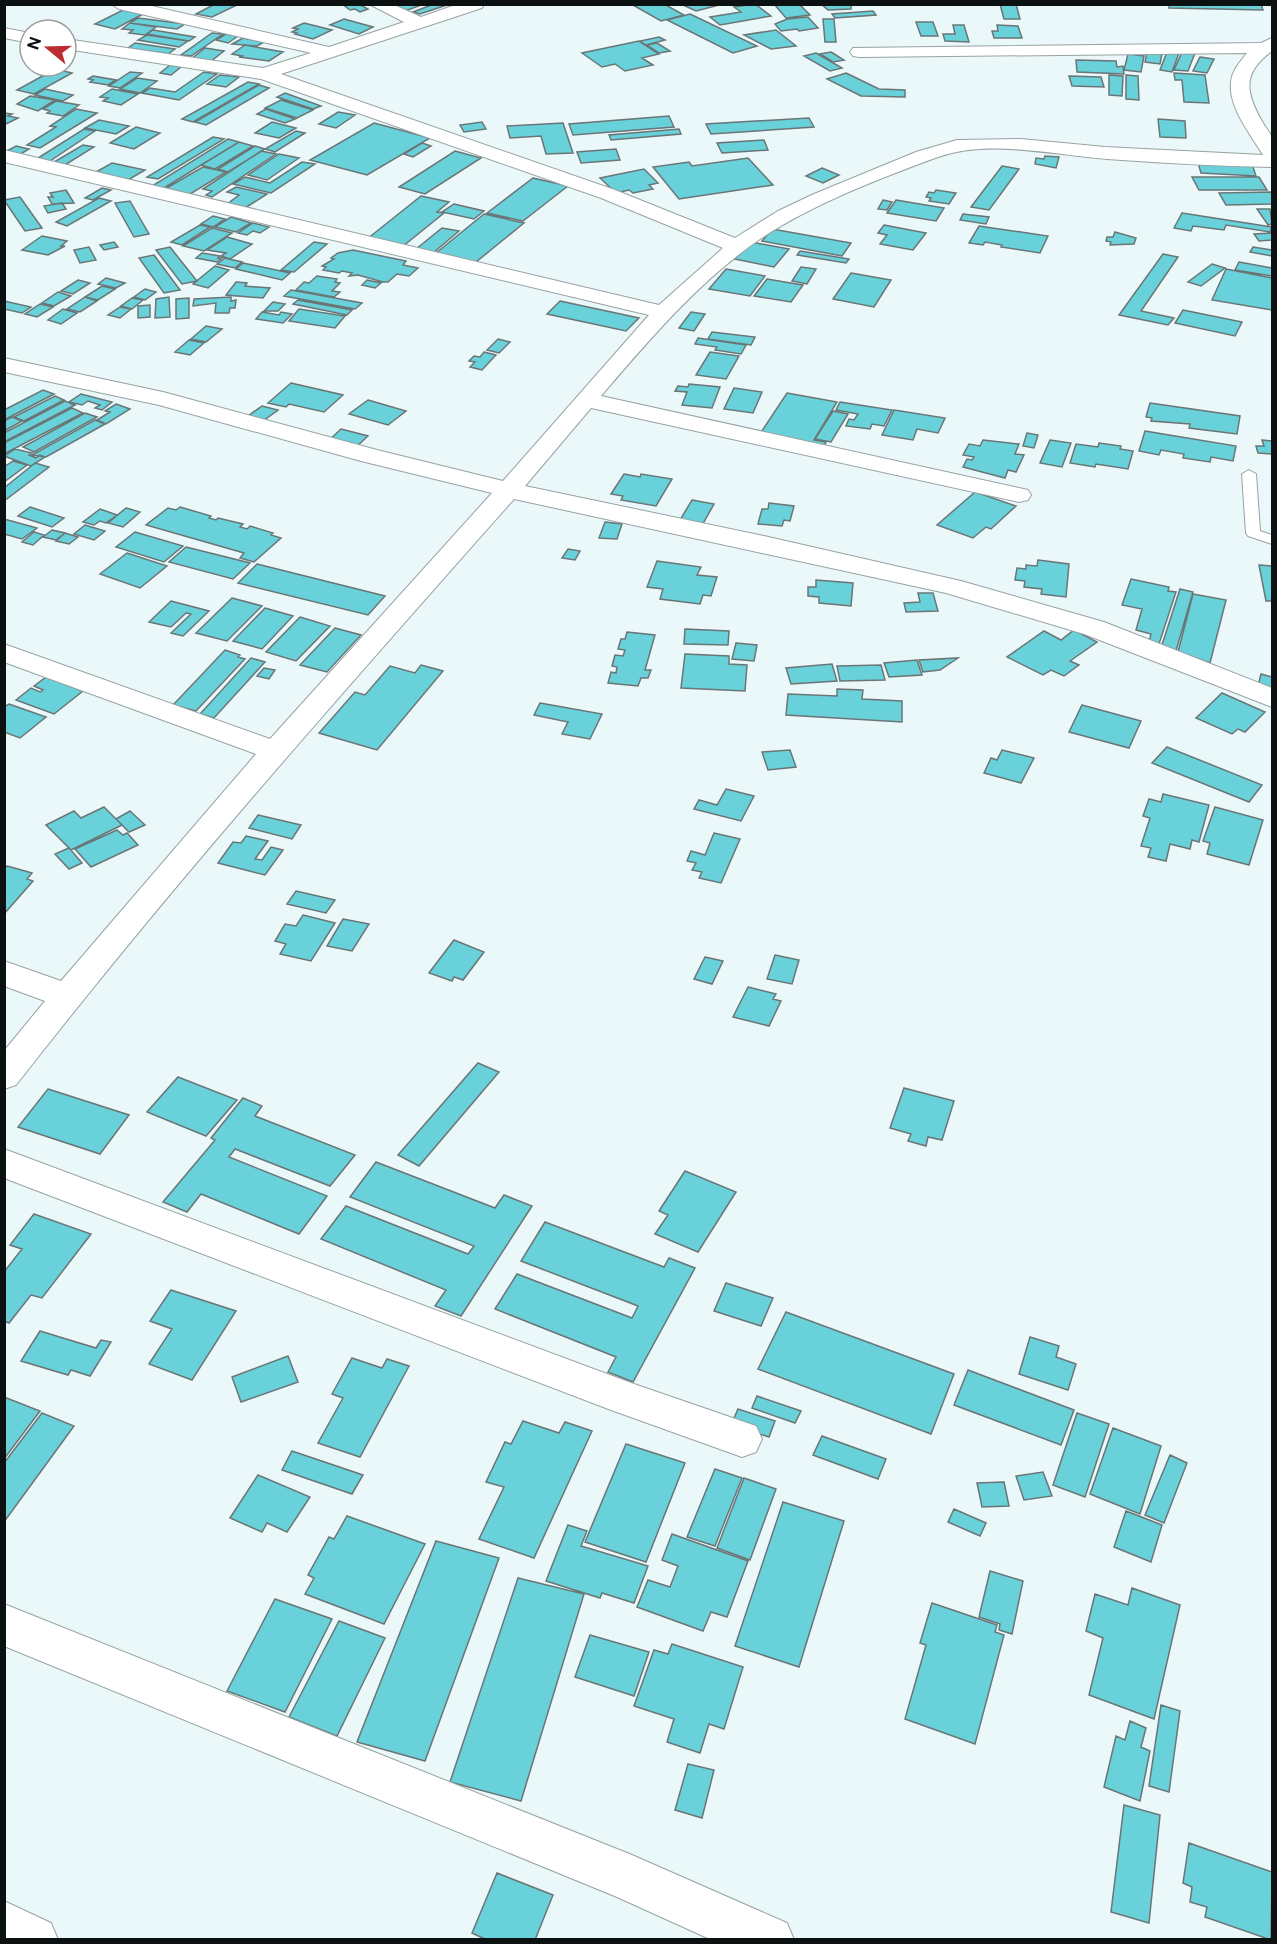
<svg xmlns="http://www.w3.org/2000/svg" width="1277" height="1944" font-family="'Public Sans',sans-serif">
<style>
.building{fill:#69d1da;stroke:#6a7576;stroke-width:1.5}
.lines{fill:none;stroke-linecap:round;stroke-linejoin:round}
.lane-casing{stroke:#96a2a3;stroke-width:2}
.street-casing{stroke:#96a2a3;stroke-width:2}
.lane{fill:#fff;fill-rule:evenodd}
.street{fill:#fff;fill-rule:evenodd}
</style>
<rect width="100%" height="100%" fill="#ebf8f9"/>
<path class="building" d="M215,4H233L237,5L212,17L196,14Z
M342,4H359L368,9L360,12L355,9L350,10Z
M389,4H424L405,11Z
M434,4H450L420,14L413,12Z
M631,4H664L684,15L661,21Z
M755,4L771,16L720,25L710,17L741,12L734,7Z
M774,4L800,5L810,15L786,18Z
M821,4H851V9L828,10Z
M1000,4H1016L1020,19H1004Z
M1169,4H1261L1263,10L1169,8Z
M683,5V4H723L696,11Z
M123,10L143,14L115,29L95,24Z
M873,11L876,15L835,18L832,14Z
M690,14L757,46L733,53L667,20Z
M808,17L818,28L799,31L797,29L781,31L775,24L787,19Z
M138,18L185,24L177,29L130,23Z
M344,19L373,27L359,34L330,25Z
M823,19H834L836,42H825Z
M916,22H933L938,36H921Z
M130,23L156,27L145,35L129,33L133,30L122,29Z
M304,23L332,30L313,39L295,34L297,33L292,32L298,29L293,28Z
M953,25H964L969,42L945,41L943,34H955Z
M997,25L1018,26L1022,38H994L992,31H998Z
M153,30L195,37L189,41L147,34Z
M776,30L796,46L771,49L744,35Z
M212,33L223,34L191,56L181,55Z
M226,34L238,36L228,43L216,40Z
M147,35L188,41L179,47L138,40Z
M659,37L665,40L646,45L640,41Z
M243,38L264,42L257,46L232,44Z
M639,41L659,54L642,58L653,65L625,71L615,64L602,67L582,53Z
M135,43L175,49L168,54L128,48Z
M657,43L670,51L659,53L647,45Z
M245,45L283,52L269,61L239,57L242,56L232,54Z
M205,48L224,51L210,62L191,59Z
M831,52L844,60L833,62L820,54Z
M1147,52L1162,54L1160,64L1145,62Z
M1167,52L1179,53L1172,72L1160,70Z
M1182,52L1195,53L1188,71L1174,70Z
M816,53L842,68L830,71L804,56Z
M1128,54L1144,56L1141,72L1124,70Z
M1200,57L1214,59L1207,73L1193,71Z
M1076,60L1116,61L1117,67L1123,66L1124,74L1077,72Z
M170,65L181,67L171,75L160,73Z
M55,69L72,73L34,94L17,90Z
M130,72L142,73L120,88L109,86Z
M204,72L217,74L179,100L142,93L150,88L175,92Z
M846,73L879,89L905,90V97L861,96L827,79Z
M1174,73L1205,75L1209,103L1184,102L1182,80H1175Z
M220,75L239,77L226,87L207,84Z
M1109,75L1123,76L1122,96L1109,95Z
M1126,75L1138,76L1139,100L1126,99Z
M93,76L116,80L108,85L90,82L93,80L88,79Z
M1069,76L1101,77L1104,87L1072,86Z
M137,78L157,81L140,93L120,89Z
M248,82L259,84L193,122L182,119Z
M259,85L269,88L206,125L195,122Z
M45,89L73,95L63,101L35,95Z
M112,89L138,94L121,105L103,101L108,98L100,97Z
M285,93L321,106L313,109L277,97Z
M30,96L55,100L38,111L17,104Z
M281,100L313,110L297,118L265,108Z
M56,101L79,105L63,116L47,113L50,111L43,109Z
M76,109L97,113L40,148L27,145L56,127L50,126Z
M266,109L295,119L285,123L257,114Z
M338,112L355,115L336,128L319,124Z
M4,113L12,114L8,116L18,118L4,125Z
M669,116L674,127L573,135L569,124Z
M809,118L814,127L711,134L706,124Z
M1158,119L1185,121L1186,138L1160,137Z
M99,120L129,126L116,134L85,128Z
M272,122L296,128L279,138L255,133Z
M482,122L486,129L464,132L460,125Z
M374,123L430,138L367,175L310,160Z
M563,123L573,153L546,154L541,136L510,138L507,126Z
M136,127L160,133L134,149L110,143Z
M84,129L95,131L50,161L38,158Z
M679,129L681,134L611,140L609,135Z
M296,131L305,133L275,152L265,149Z
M213,137L224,139L158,179L147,177Z
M228,139L239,142L164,188L152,186Z
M764,140L768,150L722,153L717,143Z
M239,142L253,146L215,169L201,165Z
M422,143L431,146L413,157L404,154Z
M83,145L94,147L65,165L54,162Z
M16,146L29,149L19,155L5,152Z
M255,146L265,149L228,172L218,169Z
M616,149L620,160L581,163L577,152Z
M261,151L276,154L212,197L206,195L212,191L203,189Z
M455,151L481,158L425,194L399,187Z
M279,154L299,158L267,180L248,175Z
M1045,156L1059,157L1056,168L1035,164L1036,158L1044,159Z
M748,158L773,185L679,199L653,167L689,162L692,166Z
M1197,159L1251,161L1256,176L1201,173Z
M302,162L315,164L271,193L233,184L245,177L270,183Z
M112,163L145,170L128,180L96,172Z
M1002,166L1019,169L989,210L971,207Z
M203,167L226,172L187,196L163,190Z
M822,168L839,175L823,183L806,176Z
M644,169L658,183L649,185L653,189L633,193L629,190L616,193L600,178Z
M1192,177H1259L1267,190H1199Z
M533,178L568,186L523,221L487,213Z
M236,187L267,194L245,208L227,204L239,195L227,192Z
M102,188L111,190L93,200L85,198Z
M66,190L74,203L52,204L48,197H53L50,193Z
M936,190L956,193L949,204L929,201L931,198L926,197L929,192L934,193Z
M1272,192V204L1226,205L1219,193Z
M421,196L449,202L437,212L444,213L402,247L367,239Z
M20,197L42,228L25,231L4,200Z
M99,198L111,201L67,226L56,222Z
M883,200L892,202L887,210L878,209Z
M896,200L944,208L936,221L887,213Z
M130,201L149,234L134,237L115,203Z
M62,203L66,209L48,213L44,206Z
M454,204L484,211L474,219L442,212Z
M1257,209H1270L1272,224L1268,225Z
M1182,213L1272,227L1270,232L1226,225L1224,230L1193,226L1191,231L1174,228Z
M484,214L524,223L476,262L436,253Z
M963,214L989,217L986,224L960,220Z
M213,216L225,219L213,227L201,224Z
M231,217L251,223L236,232L215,227Z
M253,223L269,227L260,233L253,231L247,235L238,233Z
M200,225L210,227L182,245L171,242Z
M884,225L926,233L913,250L880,244L887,235L878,233Z
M979,226L1048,236L1040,253L1001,247L1002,245L985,242L983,245L969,243Z
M212,228L232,233L204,251L183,246Z
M442,228L459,231L433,253L416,249Z
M772,229L851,243L842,256L762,241Z
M1115,232L1136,238L1134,244L1110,245L1111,242L1106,241L1107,237H1113Z
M1272,233V240L1259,241L1254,234Z
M42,236L67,241L61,246H65L48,255L22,250Z
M227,237L252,244L230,259L221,256L226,253L207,250Z
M114,242L118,247L104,250L100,245Z
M314,242L327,244L294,272L281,270Z
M751,242L789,249L774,267L735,259Z
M89,247L96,260L80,263L74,250Z
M170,247L197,281L182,284L156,250Z
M1253,247L1272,250V256L1250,252Z
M353,250L406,261L403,265L418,268L409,276L397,274L388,282H383L358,275L349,276L352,273L342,271L339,273L323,270L326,267L322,266L334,259L331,258L338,253Z
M800,251L849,259L846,263L797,255Z
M202,253L220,256L218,258H222L217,262L196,258Z
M1163,254L1178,257L1141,311L1174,318L1168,325L1119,315Z
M154,255L180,290L164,293L139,258Z
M225,258L242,262L235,268L217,264Z
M1239,262L1272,268V276L1235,270Z
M243,263L290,273L282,280L236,269Z
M1212,264L1225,268L1201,286L1188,282Z
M215,266L229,270L208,288L193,284Z
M801,267L816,269L807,284L792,281Z
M726,269L765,276L750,296L709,289Z
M1226,269L1272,278V310L1212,300Z
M851,273L891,280L874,307L833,299Z
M317,276L337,279L335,282L340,283L332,291L340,292L334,297L296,290L304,282L309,283Z
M106,278L125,283L116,288L98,284Z
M767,279L803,285L791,302L754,296Z
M78,280L90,283L73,294L61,291Z
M367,280L381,283L375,288L362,285Z
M236,282L247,283L245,286L270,288L263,298L226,295Z
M102,286L115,289L98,300L85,297Z
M145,289L156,292L145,300L134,297Z
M291,290L362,303L355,309L284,296Z
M58,292L71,296L54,306L42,303Z
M85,297L97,301L80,312L67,309Z
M169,297L170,317L155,318L156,299Z
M231,297V301L236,300L235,308H230L229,313H215L216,303L193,306L194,299Z
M132,298L143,300L132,309L121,306Z
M189,298V318L176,319V299Z
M298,300L352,310L347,315L293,304Z
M4,301L31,307L22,313L4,309Z
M560,301L639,318L626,331L547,314Z
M273,302L285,304L278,311H264Z
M40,304L53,307L37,317L25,314Z
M150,305V317L138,318V306Z
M120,307L131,309L120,318L108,315Z
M63,309L77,313L61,324L48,320Z
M299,309L345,316L335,328L289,321Z
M1183,310L1242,322L1235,336L1175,323Z
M262,312L279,315L281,312L292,314L283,323L256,319Z
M691,312L705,314L694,331L679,328Z
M206,326L222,329L206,342L191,339Z
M712,332L755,337L751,345L708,339Z
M698,338L746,345L741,354L715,350L717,347L695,344Z
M498,339L510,342L499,353L487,350Z
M189,340L204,343L190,355L175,352Z
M484,352L496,355L482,370L470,367L475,362L469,361L474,356L480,357Z
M710,352L739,356L726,379L696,375Z
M291,383L343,395L324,412L289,404L286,407L268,403Z
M689,384L720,387L712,408L682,405L687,392L675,391L678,386L688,387Z
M734,388L762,392L753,413L724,409Z
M43,390L54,394L4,420V410Z
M787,393L837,402L814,440L826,442L824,446L760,434Z
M81,394L112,402L102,410L95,408L100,405L88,401L82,405L69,402Z
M55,396L64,400L24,421L14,417Z
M368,400L406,411L388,425L349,414Z
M65,401L75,405L4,442V433Z
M840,402L892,410L884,426L872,424L870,429L846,426L849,419L854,420L858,414L836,410Z
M1150,403L1240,416L1237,434L1189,428L1190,424L1151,421L1152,418L1146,417Z
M116,404L130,409L106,424L97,420L110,412L105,411Z
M262,406L278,410L263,421L248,416Z
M72,408L83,413L4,454V443Z
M894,410L945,418L938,433L917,429L913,440L882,435Z
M833,411L848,414L831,442L815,439Z
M85,413L97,417L34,452L23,447Z
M12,417L22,421L4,431V421Z
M95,420L105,424L46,457L32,455Z
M341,429L368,436L355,448L328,441Z
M1145,431L1236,446L1233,461L1211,457L1210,462L1183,458L1184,454L1161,450L1159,455L1139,451Z
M1027,433L1038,435L1034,448L1023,446Z
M983,440L1019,444L1015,454L1024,455L1016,472L1008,470L1005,478L963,467L967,459L972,460L974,457L963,455L969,444L980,446Z
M1050,440L1071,443L1062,467L1040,463Z
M1262,440L1272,441V454L1258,453L1256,446H1264Z
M1099,443L1121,446L1120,449L1133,451L1128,469L1096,464L1095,467L1070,463L1076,444L1098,447Z
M15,449L32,453L29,455L36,458L40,455L45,457L31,466L4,456Z
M13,461L27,465L4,482V467Z
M35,463L49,467L4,501V488Z
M624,474L640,477L641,474L672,479L656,506L621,500L623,496L611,494Z
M975,492L1016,506L991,529L986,527L973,538L937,525Z
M692,500L714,504L700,529L677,525Z
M769,503L794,506L790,521L784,520L782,526L758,524L762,509H768Z
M30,507L64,518L52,527L18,516Z
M180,507L211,516L209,518L216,520L218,518L243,524L240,527L247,529L250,526L273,533L271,535L281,538L254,562L240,558L244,553L146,525L168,508L176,510Z
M126,508L140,512L123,527L108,523Z
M100,509L117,515L106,523L100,521L94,525L83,522Z
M4,519L37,528L22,539L4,534Z
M605,522L622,524L617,539L599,538Z
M85,525L105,531L94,540L74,534Z
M52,530L65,533L56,540L43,537Z
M34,532L44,535L33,545L22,542Z
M135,532L183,546L164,562L116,547Z
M65,533L78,537L69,544L56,541Z
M186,547L250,563L233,579L169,562Z
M568,549L580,551L575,560L562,558Z
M127,553L167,566L140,588L100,574Z
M1038,560L1069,564L1066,597L1041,594L1042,589L1024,587L1025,581L1015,580L1017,568L1026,569V565L1037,566Z
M657,561L701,567L697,575L717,577L711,596L703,595L700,604L660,599L663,589L647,587Z
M257,564L385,596L368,615L238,583Z
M1259,565L1272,566V601H1266Z
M1131,579L1169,587L1168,591L1176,592L1159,644L1149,642L1151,634L1136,630L1142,609L1122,605Z
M816,580L853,583L851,606L819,603V597L808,596V587H816Z
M1180,589L1193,592L1176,651L1161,648Z
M918,593H933L938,611L906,612L904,603L920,602Z
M1193,594L1226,600L1210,663L1178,652Z
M232,598L262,606L227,641L196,633Z
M171,601L209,611L183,636L171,633L191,614L186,613L171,627L149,622Z
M265,608L293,616L262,649L233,641Z
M300,617L330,626L296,661L266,652Z
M335,628L361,635L327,672L300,665Z
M685,629L729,631L728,645L684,644Z
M1074,630L1097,642L1070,661L1079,665L1064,676L1051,670L1043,675L1007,657L1044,631L1061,640Z
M627,632L655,635L645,670H651L648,678H641L638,686L608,683L611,672L616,673L617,667L612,666L615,655L623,656L625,650L618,649L621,639H625Z
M736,643L757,645L754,661L732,659Z
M225,650L240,655L238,657L245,659L196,711L173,705Z
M685,654L729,656V664L747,665L745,691L681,688Z
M251,658L265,662L214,718L200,714Z
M958,658L940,670L923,672L919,660Z
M917,660L922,675L889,677L884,663Z
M832,664L837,681L791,684L786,668Z
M421,665L443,671L377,750L319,733L355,692L365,695L390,666L415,673Z
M881,665L885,680L840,681L837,666Z
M264,668L275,670L269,679L257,676Z
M1261,674L1272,677V689L1258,686Z
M46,677L83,691L54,714L16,700L31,688L40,692L43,690L34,686Z
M837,689L863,690L862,699L902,701V722L786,715L788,694L837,696Z
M1222,693L1265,712L1245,732L1238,729L1232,734L1196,718Z
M540,703L602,714L590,739L562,734L568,722L534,715Z
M9,704L46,717L20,738L4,732V707Z
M1082,705L1141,721L1129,748L1069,732Z
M1167,747L1262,785L1249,802L1152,763Z
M790,750L796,767L768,770L762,752Z
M1002,750L1034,758L1021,783L984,773L991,758L997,760Z
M726,789L754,796L741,821L694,809L699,800L717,805Z
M1163,794L1209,805L1199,842L1192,840L1190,849L1170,844L1166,861L1148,857L1151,848L1141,846L1150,818L1143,816L1149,799L1161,802Z
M104,807L122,825L71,850L46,825L74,811L81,818Z
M1215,807L1263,820L1249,865L1207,854L1210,843L1203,841Z
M130,811L145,825L129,832L116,819Z
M258,815L301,825L292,839L249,828Z
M117,830L123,835L127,833L138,845L91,867L75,849Z
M714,833L740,839L721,883L699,878L702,872L692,870L696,863L687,861L691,851L705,855Z
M246,836L268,841L255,859L262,860L271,847L283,850L265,875L218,863L233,842L241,843Z
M69,848L82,863L69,869L55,854Z
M7,866L32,873L27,879L33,881L4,914V869Z
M296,891L335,900L326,913L287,904Z
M303,915L335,923L311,961L280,954L286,944L275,941L285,924L296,926Z
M343,919L369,924L352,951L327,946Z
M454,940L484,952L463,980L454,977L452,981L429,973Z
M775,955L799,960L792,984L767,979Z
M705,957L723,961L712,984L694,979Z
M748,987L776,994L773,999L781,1001L769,1026L733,1017Z
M478,1063L499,1072L419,1166L398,1155Z
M178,1077L237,1100L206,1136L147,1112Z
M904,1088L954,1101L942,1140L928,1137L926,1146L908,1141L911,1134L890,1128Z
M48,1089L129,1115L100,1154L18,1127Z
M243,1098L262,1106L255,1116L355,1155L330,1186L235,1149L229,1157L327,1196L299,1234L201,1194L187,1212L163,1202L215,1140L211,1138Z
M376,1162L495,1208L504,1195L532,1206L461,1316L435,1306L446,1290L321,1239L346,1206L468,1254L474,1246L350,1197Z
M685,1171L736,1192L698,1252L655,1234L668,1215L659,1211Z
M34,1214L91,1234L42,1298L31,1295L9,1323L4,1321V1272L22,1249L10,1245Z
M545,1222L664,1267L669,1258L695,1268L633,1382L608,1372L616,1357L495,1309L517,1274L632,1318L638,1306L521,1261Z
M726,1283L773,1298L761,1326L714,1311Z
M171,1290L236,1311L192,1380L149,1364L172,1329L150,1321Z
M786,1312L954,1374L931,1434L758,1369Z
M40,1331L96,1348L101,1340L111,1342L90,1376L71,1370L68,1375L21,1361Z
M1030,1337L1059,1346L1056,1357L1076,1364L1068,1390L1019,1374Z
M288,1356L298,1382L241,1402L232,1377Z
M352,1358L382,1368L387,1359L409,1366L360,1457L318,1443L343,1398L332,1394Z
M968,1370L1074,1410L1061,1445L954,1405Z
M757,1396L801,1411L795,1423L752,1408Z
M4,1397L40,1411L4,1459Z
M738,1409L775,1421L769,1437L731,1425Z
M42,1413L74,1426L4,1522V1463Z
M1077,1413L1109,1424L1085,1497L1053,1485Z
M523,1421L559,1433L565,1422L592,1431L534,1558L479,1539L504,1487L486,1482L505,1442L511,1444Z
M1113,1428L1161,1446L1140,1514L1090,1494Z
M822,1436L886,1459L878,1479L813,1455Z
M626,1444L685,1463L646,1562L585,1542Z
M292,1451L363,1475L352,1494L282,1470Z
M1170,1455L1187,1463L1164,1523L1145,1515Z
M715,1469L742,1478L715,1546L687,1537Z
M1043,1472L1052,1496L1024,1500L1016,1476Z
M258,1475L310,1497L287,1532L267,1523L262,1532L230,1518Z
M744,1478L776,1489L750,1560L717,1548Z
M1004,1482L1009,1506L982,1507L977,1483Z
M783,1502L844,1521L799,1667L735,1646Z
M954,1509L986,1523L980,1536L948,1522Z
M1126,1511L1162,1525L1151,1562L1114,1547Z
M347,1516L425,1544L384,1624L305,1594L314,1578L308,1575L329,1537L334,1539Z
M568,1525L587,1531L581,1546L648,1566L634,1603L602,1593L600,1598L546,1581Z
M672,1534L748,1561L727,1617L711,1612L703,1631L637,1607L648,1580L670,1587L678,1566L662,1560Z
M436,1541L499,1558L425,1761L357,1742Z
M990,1571L1023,1581L1012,1634L999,1630L1000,1624L979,1617Z
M518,1578L584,1594L521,1801L450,1782Z
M1132,1588L1180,1605L1154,1719L1089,1695L1103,1638L1086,1631L1095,1594L1128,1605Z
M275,1599L332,1619L285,1712L227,1691Z
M932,1603L997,1625L995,1632L1004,1635L975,1744L905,1719L926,1645L920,1643Z
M339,1621L385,1638L337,1736L289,1717Z
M590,1635L649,1652L634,1696L575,1677Z
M672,1644L743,1667L724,1729L709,1724L700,1753L667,1742L674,1719L634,1706L654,1650L668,1654Z
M1161,1705L1180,1711L1169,1792L1149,1786Z
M1130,1721L1146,1728L1141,1747L1150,1751L1140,1801L1104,1787L1116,1736L1125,1740Z
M688,1764L714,1770L702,1818L675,1810Z
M1124,1805L1160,1815L1149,1923L1111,1912Z
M1189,1843L1272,1872L1271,1940L1205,1917L1207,1907L1190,1902L1192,1887L1183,1883Z
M497,1873L553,1895L535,1940H487L472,1933Z"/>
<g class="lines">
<defs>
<path id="lane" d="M1249,470L1256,474L1260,531L1272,535V544L1248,536L1246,533L1242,474Z"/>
<path id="street" d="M111,4H143L329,47L404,22L369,4H392L421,17L458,4H484L482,8L281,74L615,190L735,238L778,211L814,194L916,152L957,140L1021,139L1105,147L1263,155C1251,135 1228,107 1231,82C1232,70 1240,62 1247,53L859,57L853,56L850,52L853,48L1261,43L1272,38V51C1242,73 1245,92 1263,123C1266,128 1271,133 1272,139C1275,147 1272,158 1272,167C1217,166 1162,163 1107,159C1052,155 991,139 938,157C878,179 813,204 760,239C699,281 649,340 601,396L1019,488L1028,490L1031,495L1028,500L1019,502L591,408L525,486L764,536L961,581L1104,622L1272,688V707L1084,634L946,593L514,499C344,691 174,882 16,1085L4,1089V1051L45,1001L4,986V961L61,981L256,754L4,662V644L270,739L492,493L361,461L159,405L4,372V358L163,392L377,450L503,481L649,315L4,162V150L659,305L723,248L601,198L261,79L66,49V39L263,68L311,53L119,9Z
M4,28L30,33V43L4,38Z
M4,1149L634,1384L756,1426L762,1439L756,1452L742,1457L611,1410L4,1178Z
M4,1604L632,1855L787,1923L794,1940H712L617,1897L4,1646Z
M4,1901L51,1923L58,1940H4Z"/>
</defs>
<use href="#lane" class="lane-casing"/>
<use href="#street" class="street-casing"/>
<use href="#lane" class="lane"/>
<use href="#street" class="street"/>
</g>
<rect width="1277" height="1944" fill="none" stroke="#0b1010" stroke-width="12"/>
<g transform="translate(48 48) rotate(289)"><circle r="28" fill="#ffffff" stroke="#9d9f9f" stroke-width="1.5"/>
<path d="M0-4.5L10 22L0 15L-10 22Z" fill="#bc2c31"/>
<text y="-9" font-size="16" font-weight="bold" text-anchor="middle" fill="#0b1010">N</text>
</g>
</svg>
